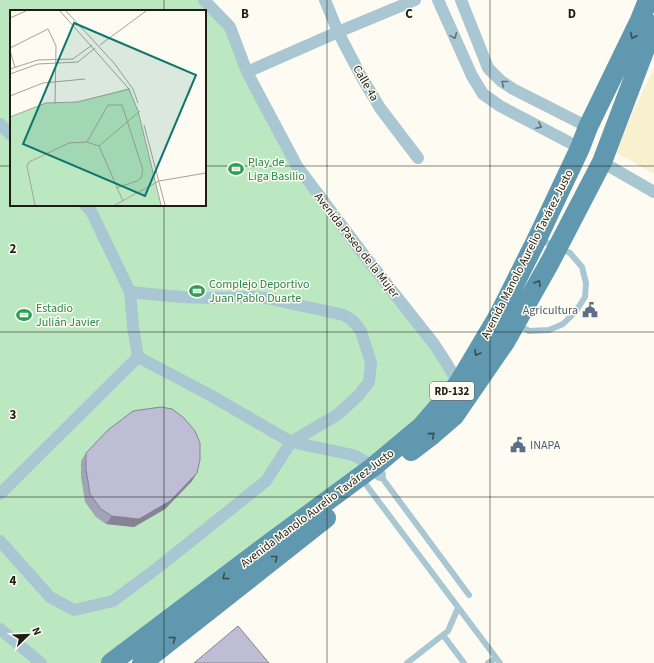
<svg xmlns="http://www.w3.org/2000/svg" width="654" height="663" font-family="'Source Sans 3',sans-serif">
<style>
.built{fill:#f8f1d0}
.pitch{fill:#bce8c1;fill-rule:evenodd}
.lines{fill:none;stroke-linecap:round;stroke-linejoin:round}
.lane{stroke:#a9c6d3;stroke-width:6}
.street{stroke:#a9c6d3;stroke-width:12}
.primary{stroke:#5f98af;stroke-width:20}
.wall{fill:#a3a3b7}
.shaded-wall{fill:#858495}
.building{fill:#bebdd5;stroke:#858495}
.oneway{stroke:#647274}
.oneway2{stroke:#394e52}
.grid{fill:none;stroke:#1f1d14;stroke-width:1;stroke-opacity:0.55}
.labels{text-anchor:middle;stroke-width:3;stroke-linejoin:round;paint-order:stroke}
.shield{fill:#fefcf2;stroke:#626057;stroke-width:1}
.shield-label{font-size:11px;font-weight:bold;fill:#1f1d14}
.street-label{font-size:12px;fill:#1f1d14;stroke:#fefcf2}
.leisure-label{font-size:12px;fill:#27864d;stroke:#fefcf2;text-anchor:start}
.service-label{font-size:12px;fill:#4e5e75;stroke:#fefcf2;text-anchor:end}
.inset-road{fill:none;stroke:#a5a399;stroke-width:1}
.view{fill:#0f766e;fill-opacity:0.15;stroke:#0f766e;stroke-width:2}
.inset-edge{fill:none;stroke:#1f1d14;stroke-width:2}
.grid-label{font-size:13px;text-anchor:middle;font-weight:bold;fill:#1f1d14;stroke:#fefcf2;stroke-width:3;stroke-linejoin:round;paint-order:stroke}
</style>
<rect width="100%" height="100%" fill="#fefcf2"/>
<path class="built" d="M654,67V174L615,152Z"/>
<path class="pitch" d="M0,0H204L230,27L297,166L461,377L386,456L109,663H0ZM11,11H205V205H11Z"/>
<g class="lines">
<path class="lane" d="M518,325L529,331L549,330L563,324L576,311L585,297L586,283L582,267L570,253L557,247L539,239
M380,475L469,595
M367,486L500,663
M443,635L464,663
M407,663L448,631L458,608
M488,663L496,658"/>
<path class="street" d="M204,0L230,27L247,72L297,166L367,259L434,344L447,364L460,386
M325,0L338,32L361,76L380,108L418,158
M438,0L472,76L483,94L500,106L580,148
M461,0L488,68L501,81L513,89L588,127
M247,72L338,32L415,0
M0,124L11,135
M602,162L654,192
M85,205L91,211L130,292L133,327L138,357
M138,357L210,395L291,442L353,455C364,460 372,466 380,475
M0,494L138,357
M0,541L50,597L74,610L113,601L160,566L266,481L291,442L337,415L358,396L369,382L371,363L361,331L353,321L344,315L266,298L252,297L212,298L181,297L130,292
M0,629L41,663"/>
<path class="primary" d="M411,451L432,435L454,416L505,342L550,262L602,162L654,25
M111,663L270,543L373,467L421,427L458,384L499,315L537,239L580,148L588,127L640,20L648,0
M142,663L326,518"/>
</g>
<path class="wall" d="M86,453L192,481L165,509L134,527L106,524L96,517L85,502L81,477V461Z"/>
<path class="shaded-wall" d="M197,473L192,481L165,509L134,527L106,524L112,516Z"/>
<path class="building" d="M161,407L172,409L184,418L195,431L200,443V460L197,473L170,501L139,519L112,516L101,509L90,494L86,469V453L108,430L133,411Z
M238,626L269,663H194Z"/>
<defs><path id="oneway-chevron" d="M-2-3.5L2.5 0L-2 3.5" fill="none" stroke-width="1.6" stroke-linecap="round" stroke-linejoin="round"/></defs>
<g class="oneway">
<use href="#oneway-chevron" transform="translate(454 36) rotate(66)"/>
<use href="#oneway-chevron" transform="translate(504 83) rotate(-141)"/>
<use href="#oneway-chevron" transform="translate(539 126) rotate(27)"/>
</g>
<g class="oneway2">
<use href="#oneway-chevron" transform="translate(633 36) rotate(116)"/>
<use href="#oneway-chevron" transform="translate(538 283) rotate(-61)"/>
<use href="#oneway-chevron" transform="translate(477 353) rotate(121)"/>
<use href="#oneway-chevron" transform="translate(432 435) rotate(-40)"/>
<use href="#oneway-chevron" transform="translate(275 558) rotate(-38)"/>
<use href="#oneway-chevron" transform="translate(225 577) rotate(143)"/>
<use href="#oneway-chevron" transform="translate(173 639) rotate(-38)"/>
</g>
<path class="grid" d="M164,0V11M327,0V663M490,0V663M0,166H11M205,166H654M164,205V663M0,332H654M0,497H654"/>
<defs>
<symbol id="stadium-bare" viewBox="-9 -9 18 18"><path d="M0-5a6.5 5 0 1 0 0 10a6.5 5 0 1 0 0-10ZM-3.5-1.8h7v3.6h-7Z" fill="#2e9e5b" stroke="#fefcf2" stroke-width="2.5" paint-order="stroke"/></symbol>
<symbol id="civic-bare" viewBox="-9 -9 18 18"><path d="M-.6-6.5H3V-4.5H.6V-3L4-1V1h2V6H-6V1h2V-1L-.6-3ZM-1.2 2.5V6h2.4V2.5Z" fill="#5c6f8a" stroke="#fefcf2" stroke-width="2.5" paint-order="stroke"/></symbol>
</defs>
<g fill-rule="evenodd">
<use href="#stadium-bare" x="225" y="158" width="22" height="22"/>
<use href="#stadium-bare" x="186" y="280" width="22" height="22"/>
<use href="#civic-bare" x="579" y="299" width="22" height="22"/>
<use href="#stadium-bare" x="13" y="304" width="22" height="22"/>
<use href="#civic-bare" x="507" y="434" width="22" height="22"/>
</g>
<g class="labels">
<rect class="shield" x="430" y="382" width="44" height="18" rx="3"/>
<g class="shield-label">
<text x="452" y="395">RD-132</text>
</g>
<g class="street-label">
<text transform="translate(366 83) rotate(60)" y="4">Calle 4a</text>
<text transform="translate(357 245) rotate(52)" y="4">Avenida Paseo de la Mujer</text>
<text transform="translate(527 254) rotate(-63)" y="4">Avenida Manolo Aurelio Tavárez Justo</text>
<text transform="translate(317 508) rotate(-37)" y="4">Avenida Manolo Aurelio Tavárez Justo</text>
</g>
<g class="leisure-label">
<text x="248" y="166">Play de<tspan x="248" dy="14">Liga Basilio</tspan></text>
<text x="209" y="288">Complejo Deportivo<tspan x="209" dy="14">Juan Pablo Duarte</tspan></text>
<text x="36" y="312">Estadio<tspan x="36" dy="14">Julián Javier</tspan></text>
</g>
<g class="service-label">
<text x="578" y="314">Agricultura</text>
<text x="530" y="449" text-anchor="start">INAPA</text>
</g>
</g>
<g transform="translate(10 10)">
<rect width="196" height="196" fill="#fefcf2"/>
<path d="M119,78L127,98L151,195H0V107L36,93L67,92Z" fill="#bce8c1"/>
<path class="inset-road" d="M50,1L119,79L128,101L151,195M56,1L104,53L123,79L128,93M0,8L16,1M90,35L136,1M0,38L38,19L46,36L45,94M0,41L5,57M0,59L28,50L63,49L82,35M0,64L28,54L68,52L85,38M0,86L33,73L75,69M0,107L36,93L67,92L120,79M134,115L155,195M77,132L98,95H112L133,160L131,168L127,171L106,178M89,136L113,191M89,136L130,101M25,195L17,156L19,152L59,133L77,132L89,136M105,195L149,171L196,163"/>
<path class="view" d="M64,13L186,65L135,186L13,134Z"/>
<rect width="196" height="196" class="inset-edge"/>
</g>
<g class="grid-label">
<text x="245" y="18">B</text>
<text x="409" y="18">C</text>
<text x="572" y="18">D</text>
<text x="13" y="253">2</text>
<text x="13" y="419">3</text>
<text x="13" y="585">4</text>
</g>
<g transform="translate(28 635) rotate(67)" stroke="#fefcf2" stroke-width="3" paint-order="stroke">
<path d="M0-3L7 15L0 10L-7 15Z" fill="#1f1d14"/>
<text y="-6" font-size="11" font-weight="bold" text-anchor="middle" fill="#1f1d14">N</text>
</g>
</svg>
